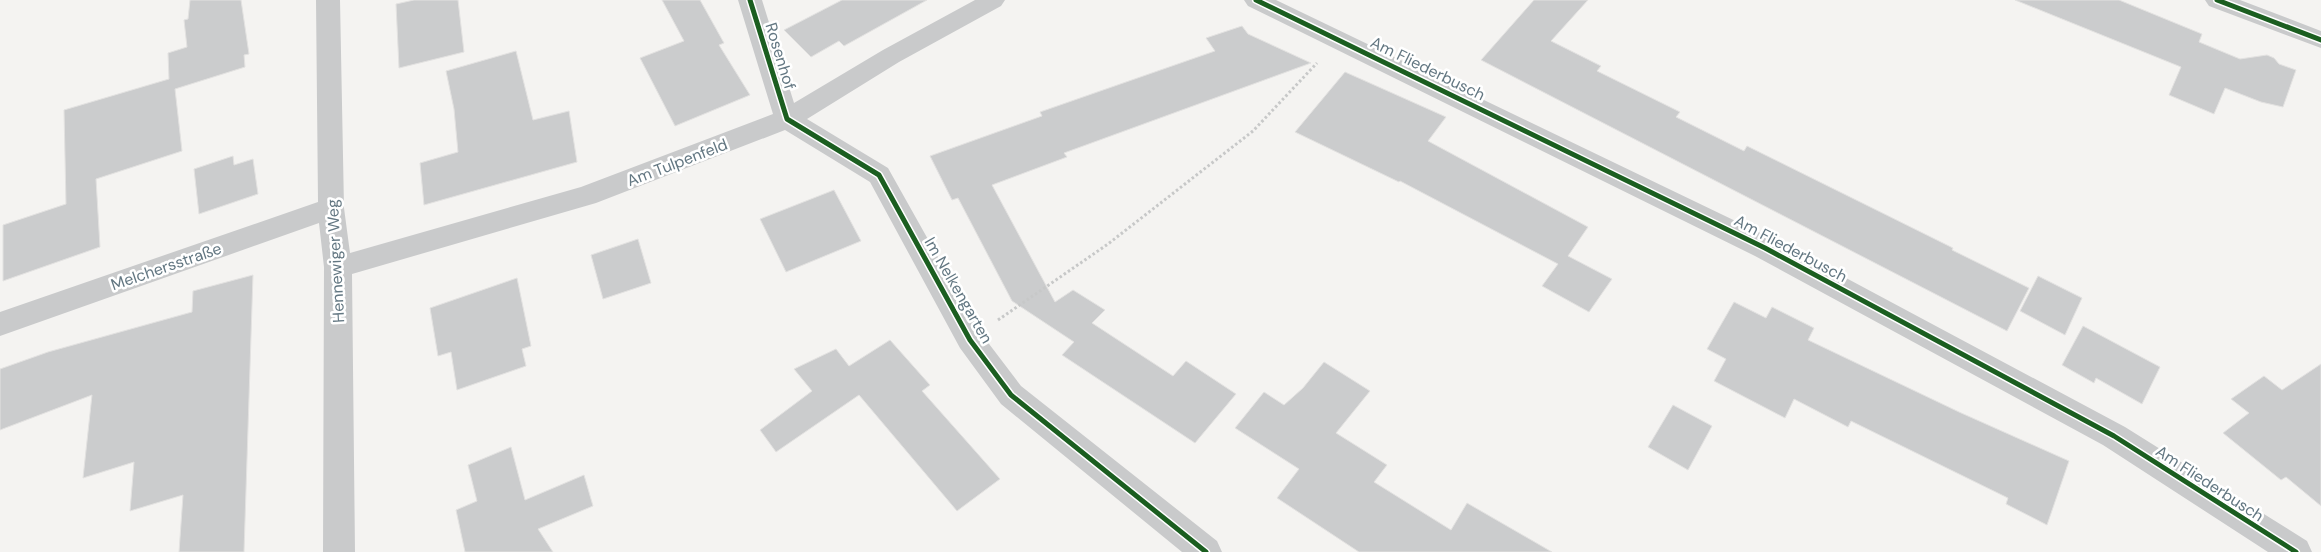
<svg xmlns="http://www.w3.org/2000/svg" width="2321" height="552" font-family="'DM Sans',sans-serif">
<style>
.building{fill:#cbcccd;stroke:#e3e2e1}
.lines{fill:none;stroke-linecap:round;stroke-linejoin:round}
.path{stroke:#c7c8c8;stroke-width:3;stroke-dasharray:2.5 2.5;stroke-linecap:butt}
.minor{fill:#c9cacb;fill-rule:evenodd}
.cycleway-casing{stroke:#fff;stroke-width:8}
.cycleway{stroke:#1b5e20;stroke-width:5}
.labels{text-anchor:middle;stroke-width:5;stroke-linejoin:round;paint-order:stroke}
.street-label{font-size:16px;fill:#637782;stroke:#fff}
</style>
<rect width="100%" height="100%" fill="#f4f3f1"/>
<path class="building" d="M190,0H241L249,54L244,55L245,67L175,89L182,151L96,179L100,247L3,281V225L66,204L64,110L169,79L168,53L187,47L184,20L188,19Z
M414,0H458L464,52L399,68L396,4Z
M662,0H700L724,43L719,45L750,95L675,126L640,58L684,41Z
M842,0H927L844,46L839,41L811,57L784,30Z
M1534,0H1588L1551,41L1601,66L1597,71L1680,112L1676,117L1744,151L1747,146L1953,248L1952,250L2029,288L2007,331L1481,60Z
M2015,0H2119L2202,34L2199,42L2240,59L2267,55L2274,58L2279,64L2296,70L2283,107L2261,102L2225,88L2214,114L2169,95L2181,67Z
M1242,26L1248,34L1311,63L1064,153L1067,157L992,185L1055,302L1073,290L1105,310L1092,323L1173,376L1186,361L1236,394L1195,443L1062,355L1074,342L1012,301L958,198L952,200L930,156L1042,116L1040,112L1215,51L1206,38Z
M516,51L533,120L569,111L577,162L424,205L420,163L458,152L454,109L446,71Z
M1345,72L1446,117L1428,141L1588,227L1568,256L1612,279L1589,312L1542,286L1558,264L1400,181L1399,182L1295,132Z
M233,156L234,165L253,159L258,194L199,214L194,169Z
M834,190L861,241L786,272L760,219Z
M638,239L651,283L603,299L591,255Z
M253,275L244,552H179L183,495L130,511L134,462L83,478L92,395L0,430V369L48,352L192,312L193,291Z
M2038,276L2082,298L2065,335L2020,311Z
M517,278L531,346L522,349L526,366L457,390L451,352L438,356L430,308Z
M1734,302L1766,318L1772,307L1814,328L1808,340L1959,412L2069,461L2047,525L2006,504L2008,498L1851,421L1848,427L1794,399L1785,418L1714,381L1726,359L1707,349Z
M2083,326L2160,367L2142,404L2096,378L2094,383L2062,365Z
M890,340L930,385L922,391L1000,479L957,511L859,395L776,452L760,430L812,391L794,369L836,349L849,366Z
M1324,362L1370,391L1336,433L1387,465L1374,482L1451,530L1467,503L1552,552H1359L1277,498L1299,469L1235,428L1264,392L1284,405L1303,388Z
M2321,364V506L2286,477L2281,480L2223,433L2249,413L2231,399L2264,376L2282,390Z
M1673,405L1712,426L1688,470L1648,447Z
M511,447L525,500L584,475L593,506L538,529L553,552H465L456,510L477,501L468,465Z"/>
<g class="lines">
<path class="path" d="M998,320L1108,244L1253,131L1317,63"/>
<path class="minor" d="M316,0H340L344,208L350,253L581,187L773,114L738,0H762L794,103L883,50L975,0H1005L1001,6L899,62L807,119L888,168L980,332L1021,386L1217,541L1222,552H1182L1001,404L960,348L870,182L785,130L596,203L352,274L355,552H323L324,267L319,223L0,336V312L318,202Z
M1244,0H1276L1775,240L2125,427L2307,541L2312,552H2268L2103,445L1755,256L1248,6Z
M2205,0H2240L2321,31V48L2209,6Z"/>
<defs>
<path id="cycleway" d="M750,0L787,119L879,175L970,340L1011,395L1206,552
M1256,0L1765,248L2114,436L2296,552
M2217,0L2321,40"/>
</defs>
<use href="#cycleway" class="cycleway-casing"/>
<use href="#cycleway" class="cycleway"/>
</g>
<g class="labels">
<g class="street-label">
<text transform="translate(781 56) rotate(73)" y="6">Rosenhof</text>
<text transform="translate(1428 68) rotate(26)" y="6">Am Fliederbusch</text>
<text transform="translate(677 162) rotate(-21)" y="6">Am Tulpenfeld</text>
<text transform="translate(1791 248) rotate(28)" y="6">Am Fliederbusch</text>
<text transform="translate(335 261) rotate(-93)" y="6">Hennewiger Weg</text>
<text transform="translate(166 266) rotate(-19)" y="6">Melchersstraße</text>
<text transform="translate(959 290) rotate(60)" y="6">Im Nelkengarten</text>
<text transform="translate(2210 483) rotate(33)" y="6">Am Fliederbusch</text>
</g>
</g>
</svg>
